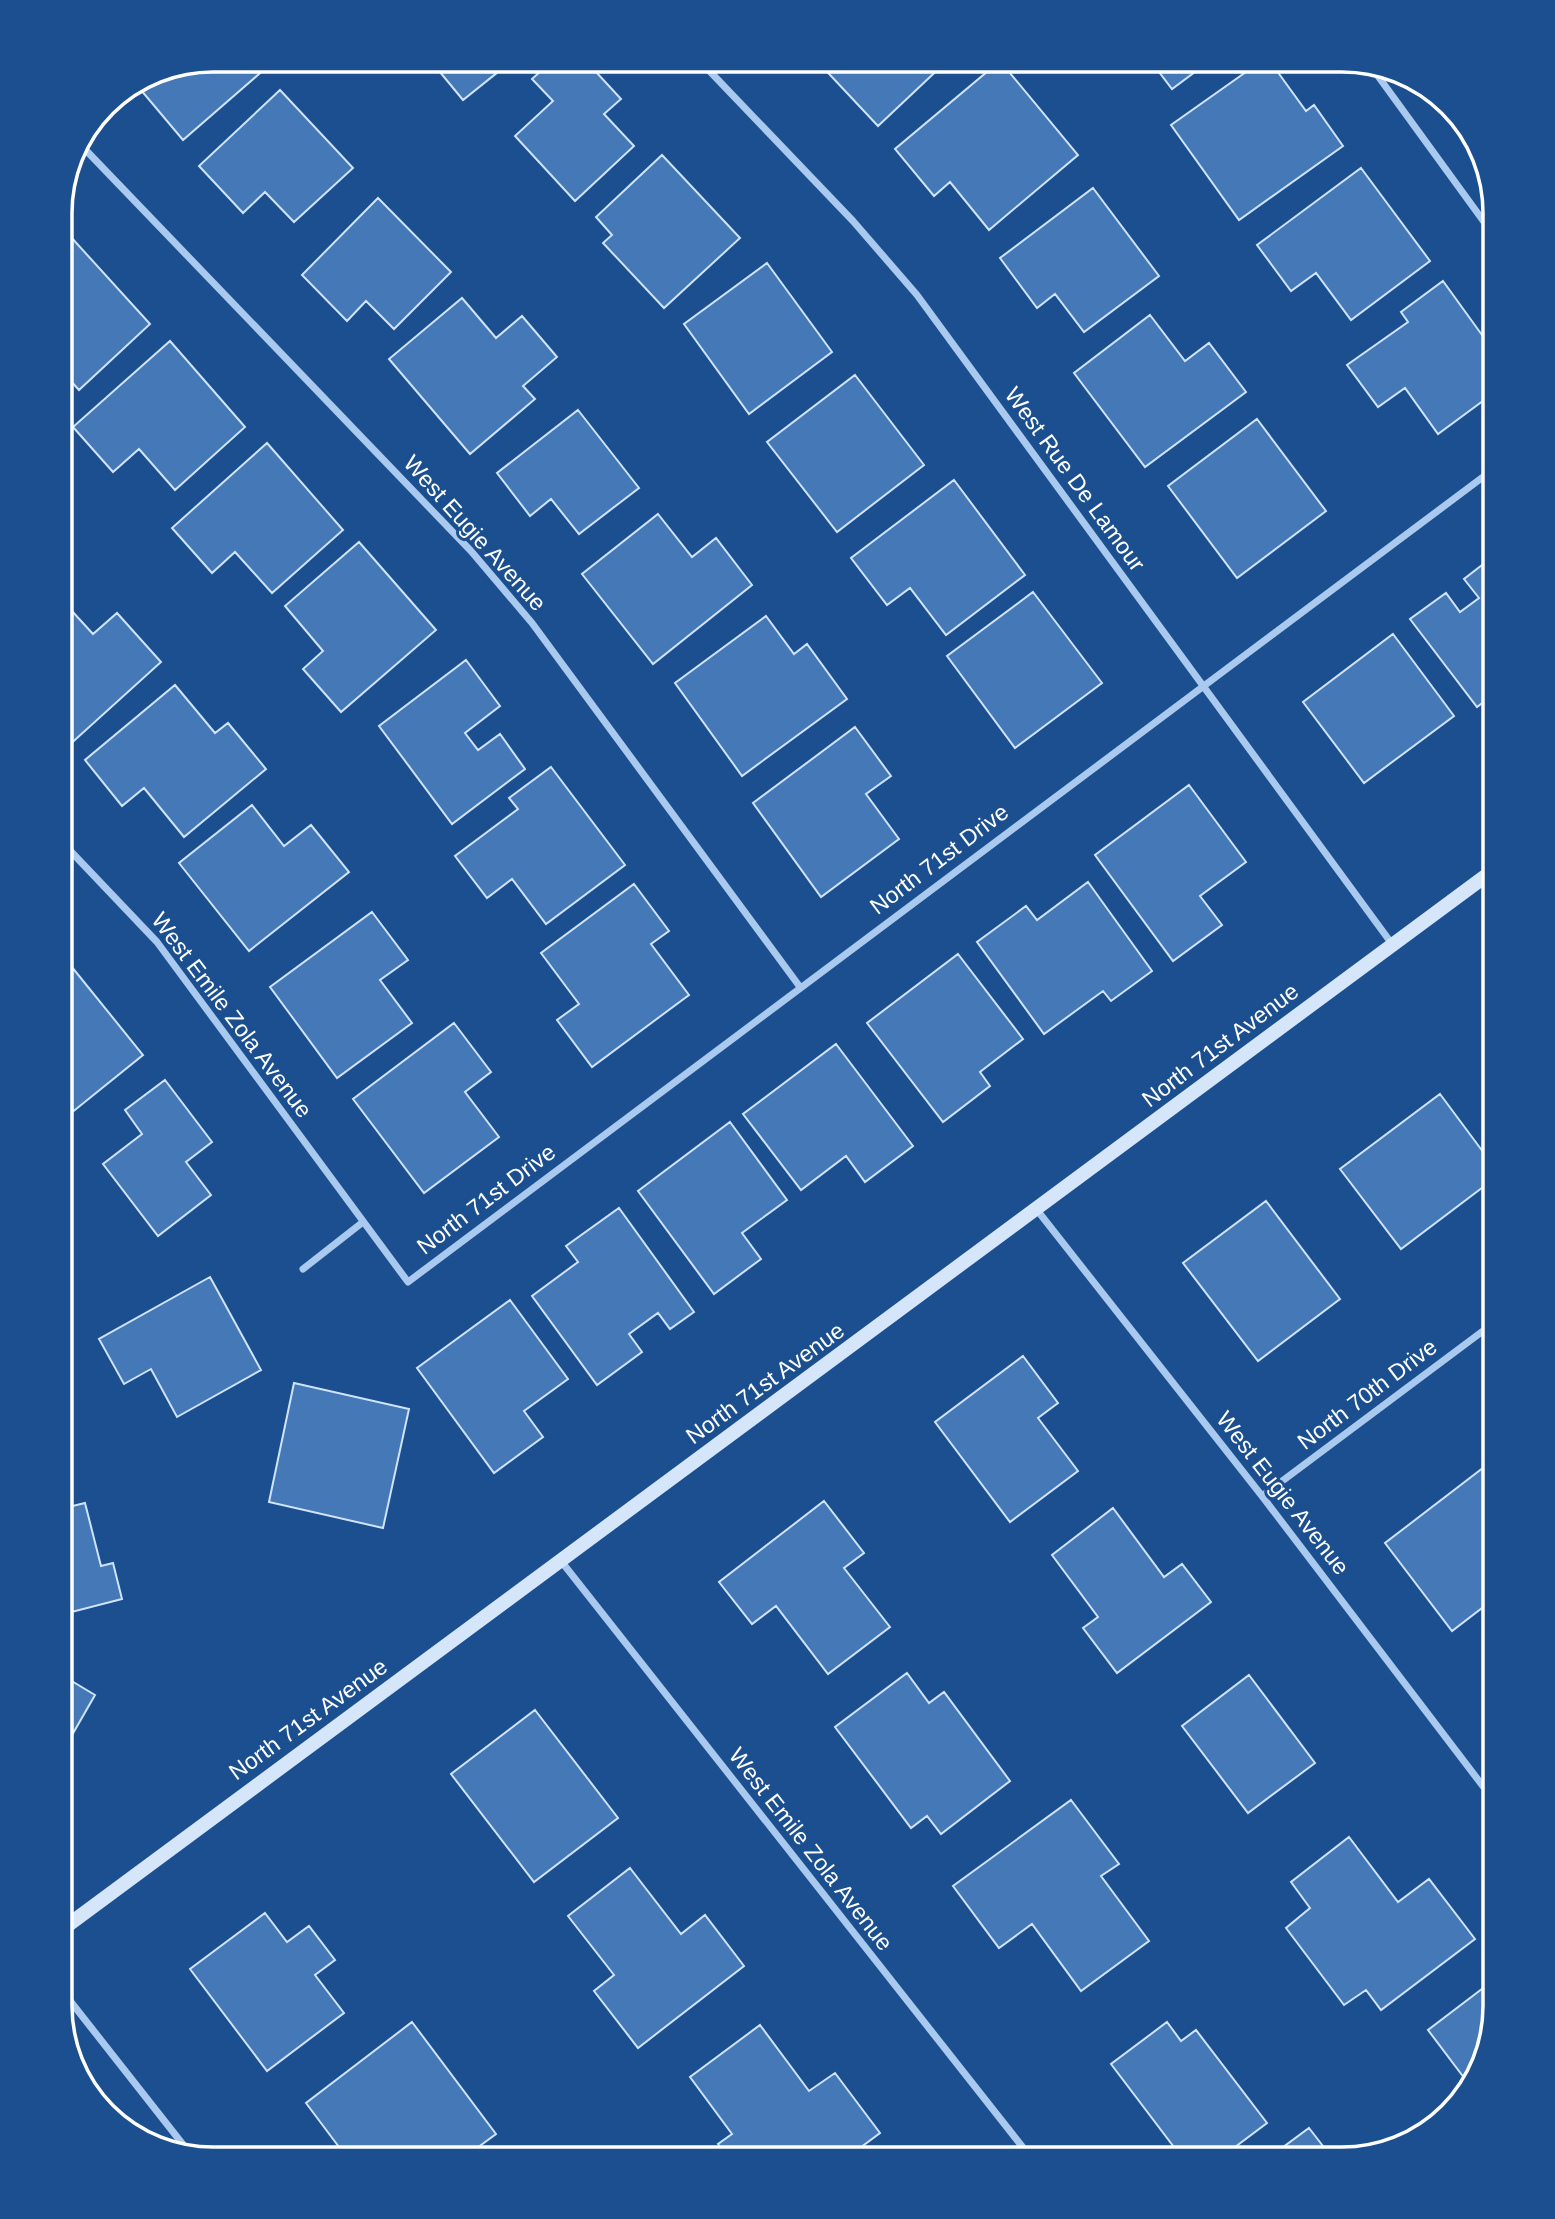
<svg xmlns="http://www.w3.org/2000/svg" width="1555" height="2219" font-family="Arial,sans-serif">
<style>
.building{fill:#4478b7;stroke:#cfe3fa;stroke-width:2}
.lines{fill:none;stroke-linecap:round;stroke-linejoin:round}
.street{stroke:#a9c9ee;stroke-width:7}
.secondary{stroke:#d6e6fa;stroke-width:14}
.labels{text-anchor:middle;stroke-width:6;stroke-linejoin:round;paint-order:stroke}
.street-label{font-size:23px;fill:#fff;stroke:#1b4f8f}
.rim{fill:none;stroke:#fff;stroke-width:3.5}
</style>
<rect width="100%" height="100%" fill="#1b4f8f"/>
<path class="building" d="M213,60L274,61L183,140L135,83L155,71Z
M430,60H513L463,100Z
M553,60H585L621,99L604,114L634,146L575,201L515,136L553,101L532,79Z
M816,60H948L878,126Z
M1150,60H1211L1172,89Z
M1263,60H1269L1306,111L1314,105L1343,146L1239,220L1171,125Z
M1000,61L1078,155L989,230L950,182L934,196L895,149Z
M280,90L353,168L294,222L265,192L243,213L199,166Z
M662,155L740,238L664,308L603,243L612,235L596,217Z
M1361,168L1430,261L1351,320L1316,273L1291,291L1257,245Z
M1093,188L1159,276L1084,332L1055,294L1037,308L1000,258Z
M378,198L451,272L394,329L366,301L347,321L302,275Z
M70,236L150,324L79,390L60,369V245Z
M767,263L832,352L749,414L684,324Z
M1443,281L1495,353V392L1438,434L1405,388L1378,407L1347,365L1408,322L1401,312Z
M462,298L496,338L522,316L557,357L523,386L535,399L470,454L389,359Z
M1150,315L1185,361L1209,343L1246,392L1145,467L1074,373Z
M170,341L245,427L175,490L139,449L113,472L73,427Z
M855,375L924,465L837,532L767,442Z
M578,410L639,488L579,534L551,499L530,516L497,473Z
M1257,419L1326,511L1237,578L1168,486Z
M267,443L343,530L272,593L235,552L212,573L172,528Z
M954,480L1025,575L946,635L910,588L887,605L851,558Z
M658,514L692,557L716,538L752,585L653,664L582,574Z
M359,542L436,630L341,712L303,669L323,651L285,606Z
M1495,555V693L1477,707L1410,619L1446,593L1460,612L1479,598L1464,579Z
M1033,592L1102,683L1015,748L947,656Z
M60,598L93,634L117,613L161,662L66,748L60,740Z
M766,616L794,654L807,644L847,699L742,776L675,683Z
M1393,634L1454,716L1364,783L1303,702Z
M466,660L500,706L465,733L478,750L500,734L525,769L452,824L379,726Z
M175,685L215,733L228,723L266,769L184,837L144,788L122,806L85,760Z
M855,727L891,776L866,794L899,839L821,897L753,803Z
M551,767L625,865L546,924L512,879L487,898L455,856L518,809L509,798Z
M1189,785L1246,862L1200,896L1222,925L1173,961L1095,855Z
M252,805L284,846L311,825L349,872L249,951L179,863Z
M1088,882L1152,971L1111,1001L1103,991L1044,1034L977,942L1026,906L1037,920Z
M634,884L669,931L651,944L689,995L592,1067L557,1020L579,1004L541,953Z
M372,912L408,960L380,980L412,1023L337,1078L270,987Z
M958,954L1023,1039L980,1072L990,1086L943,1122L867,1023Z
M67,961L143,1055L60,1122V967Z
M454,1023L491,1072L465,1092L499,1137L424,1193L353,1099Z
M836,1044L913,1146L865,1182L846,1156L801,1190L743,1114Z
M165,1080L212,1142L186,1162L211,1195L158,1236L103,1164L142,1134L125,1110Z
M1440,1094L1495,1168V1178L1401,1249L1340,1169Z
M730,1122L787,1200L742,1233L761,1259L714,1294L638,1191Z
M1266,1201L1340,1299L1258,1361L1183,1263Z
M619,1208L694,1312L670,1329L658,1313L629,1334L642,1352L597,1385L532,1296L578,1262L566,1246Z
M210,1277L261,1370L177,1417L151,1369L124,1384L99,1339Z
M510,1300L568,1379L524,1411L543,1437L494,1473L417,1368Z
M1023,1356L1058,1403L1038,1418L1078,1471L1010,1522L935,1422Z
M294,1383L409,1409L383,1528L269,1502Z
M1492,1461L1495,1466V1574L1490,1579L1495,1586V1598L1452,1631L1385,1543Z
M824,1501L864,1553L844,1568L890,1627L828,1674L776,1606L752,1624L719,1582Z
M85,1503L101,1566L113,1563L122,1599L60,1615V1509Z
M1113,1508L1164,1577L1182,1564L1211,1602L1117,1673L1083,1628L1098,1617L1052,1555Z
M907,1673L929,1703L944,1692L1010,1781L941,1834L927,1816L911,1828L835,1727Z
M60,1674L95,1695L60,1756Z
M1249,1675L1315,1763L1248,1813L1182,1726Z
M535,1710L618,1818L534,1882L451,1774Z
M1071,1800L1119,1864L1101,1876L1149,1941L1081,1991L1032,1924L999,1948L953,1886Z
M1349,1837L1398,1902L1429,1879L1475,1939L1381,2010L1366,1990L1344,2005L1286,1928L1310,1908L1291,1882Z
M630,1868L681,1934L705,1915L744,1966L638,2048L594,1991L614,1975L568,1916Z
M265,1913L287,1942L309,1926L335,1960L315,1975L344,2013L267,2071L190,1969Z
M1495,1979V2007L1475,2083L1471,2087L1428,2030Z
M412,2022L496,2134L462,2159H348L306,2103Z
M1167,2022L1181,2041L1196,2030L1267,2123L1219,2159H1183L1111,2064Z
M760,2025L809,2091L835,2073L880,2133L845,2159H839L831,2148L815,2159H730L718,2144L732,2134L690,2077Z
M1309,2128L1333,2159H1267Z"/>
<g class="lines">
<path class="street" d="M699,60L853,221L917,295L1392,944
M1370,65L1495,237
M78,142L471,551L532,623L800,987
M60,840L157,942L408,1282L1495,468
M1037,1210L1262,1496L1495,1802
M303,1269L363,1222
M1262,1496L1495,1322
M561,1561L1032,2159
M60,1988L192,2156"/>
<path class="secondary" d="M60,1931L1495,869"/>
</g>
<g class="labels">
<g class="street-label">
<text transform="translate(1075 479) rotate(54)" y="8">West Rue De Lamour</text>
<text transform="translate(475 533) rotate(48)" y="8">West Eugie Avenue</text>
<text transform="translate(939 859) rotate(-37)" y="8">North 71st Drive</text>
<text transform="translate(232 1015) rotate(53)" y="8">West Emile Zola Avenue</text>
<text transform="translate(1220 1045) rotate(-37)" y="8">North 71st Avenue</text>
<text transform="translate(486 1199) rotate(-37)" y="8">North 71st Drive</text>
<text transform="translate(765 1383) rotate(-36)" y="8">North 71st Avenue</text>
<text transform="translate(1367 1394) rotate(-37)" y="8">North 70th Drive</text>
<text transform="translate(1283 1493) rotate(52)" y="8">West Eugie Avenue</text>
<text transform="translate(308 1719) rotate(-36)" y="8">North 71st Avenue</text>
<text transform="translate(811 1849) rotate(52)" y="8">West Emile Zola Avenue</text>
</g>
</g>
<path d="M0 0H1555V2219H0ZM213 72H1342A141 141 0 0 1 1483 213V2006A141 141 0 0 1 1342 2147H213A141 141 0 0 1 72 2006V213A141 141 0 0 1 213 72Z" fill="#1b4f8f" fill-rule="evenodd"/>
<path class="rim" d="M213 72H1342A141 141 0 0 1 1483 213V2006A141 141 0 0 1 1342 2147H213A141 141 0 0 1 72 2006V213A141 141 0 0 1 213 72Z"/>
</svg>
